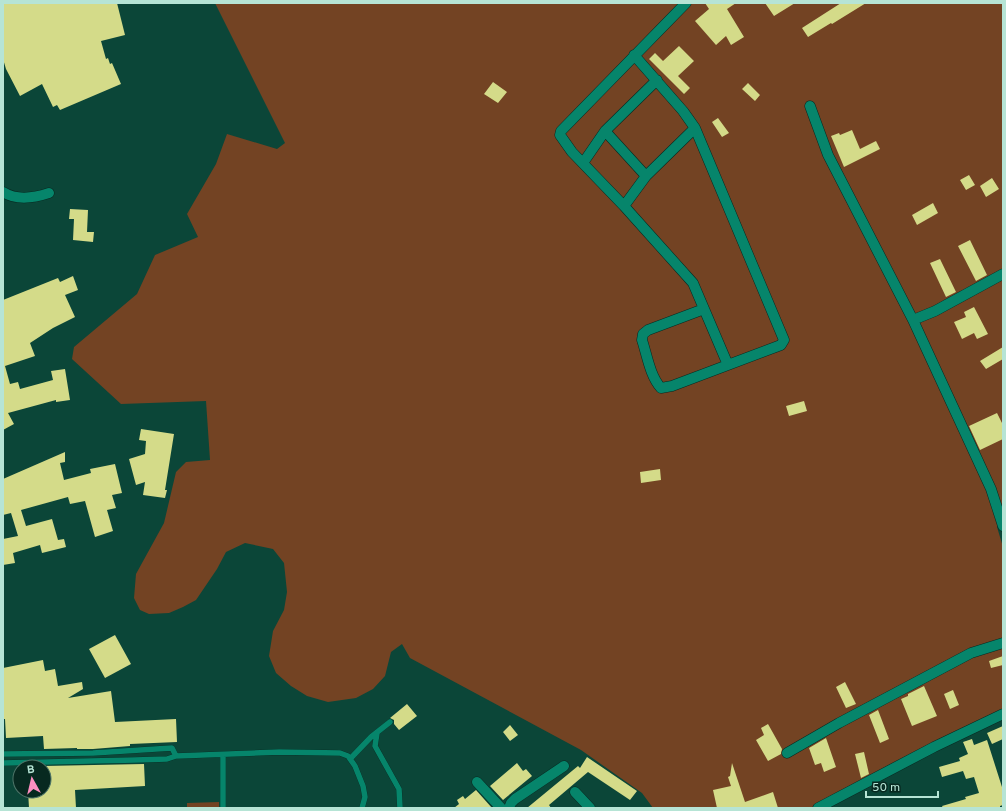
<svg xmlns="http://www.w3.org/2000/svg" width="1006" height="811" font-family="Overpass,sans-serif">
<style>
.green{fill:#734323}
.building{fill:#d4db89}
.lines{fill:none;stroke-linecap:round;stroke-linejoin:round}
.lane-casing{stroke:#072920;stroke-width:6}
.street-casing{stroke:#072920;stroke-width:11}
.lane{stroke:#06856b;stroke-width:5.5}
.street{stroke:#06856b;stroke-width:10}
</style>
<rect width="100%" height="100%" fill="#0b4638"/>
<path class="green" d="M215,3H1003V518L997,527L1003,547V712L813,808H653L642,793L581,750L410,658L402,644L391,652L385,676L373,689L356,698L328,702L307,696L291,686L276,673L269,656L273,631L284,610L287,592L284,563L273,549L245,543L226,552L217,569L196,600L183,607L169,613L149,614L140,610L134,598L136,574L164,523L176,472L186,462L210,460L206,401L121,404L72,359L74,347L137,294L155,255L198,237L187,214L216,164L227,134L277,149L285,143Z
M219,802V808H187V803Z"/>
<path class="building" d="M3,3H117L125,35L101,41L106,59L108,58L110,64L112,63L121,84L60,110L57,105L53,107L42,84L20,96L6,69L3,59Z
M705,3H736L727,9L744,37L731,45L726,36L716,45L695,21L709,9Z
M765,3H795L774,16Z
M841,3H866L832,24L831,23L808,37L802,28Z
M679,46L694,61L678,76L690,88L684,94L649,59L655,53L663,61Z
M493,82L507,92L498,103L484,94Z
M748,83L760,95L755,101L742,89Z
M718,118L729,133L722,137L712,122Z
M852,130L860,149L876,141L880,149L844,167L831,136L839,133L840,135Z
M969,175L975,185L966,190L960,180Z
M992,178L999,189L986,197L980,186Z
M933,203L938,213L917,225L912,215Z
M70,209L88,210L87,232H94L93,242L73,240L74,219H69Z
M970,240L987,275L976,281L958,246Z
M940,259L956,292L946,297L930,263Z
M73,276L78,290L65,295L75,317L53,328L30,343L35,356L5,366L10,384L18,382L20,389L53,380L51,371L65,369L70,400L56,402V400L8,413L14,424L3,430V300L58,278L60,282Z
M974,307L988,334L977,339L974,333L962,339L954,322L966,317L964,312Z
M1003,347V359L986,369L980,361Z
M804,401L807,411L789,416L786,406Z
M997,413L1003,425V439L980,450L969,426Z
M141,429L174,434L165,490H167L165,498L143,495L145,482L136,485L129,459L145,454L146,441L139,440Z
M65,452V462L60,463L64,480L91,473L90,469L115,464L122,493L112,495L116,508L107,510L113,531L95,537L85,501L70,504L68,497L21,510L26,526L52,519L58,540L64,539L66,547L42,553L40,545L13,553L15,563L3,565V539L18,536L11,513L3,515V479Z
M660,469L661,480L641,483L640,472Z
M115,635L131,664L105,678L89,649Z
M1003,656V665L991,668L989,661Z
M43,660L45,671L55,669L58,686L82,682L83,689L68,698L111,691L115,722L176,719L177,742L130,744V746L93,749H77V748L44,749L43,736L6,738L5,719H3V668Z
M845,682L856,704L846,708L836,687Z
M924,686L937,716L912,726L901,699L908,696V694Z
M953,690L959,705L950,709L944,694Z
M407,704L417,716L399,730L394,724V720L390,718Z
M878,710L889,739L880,743L869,715Z
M768,724L782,749L781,754L768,761L756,740L764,735L761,728Z
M510,725L518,735L510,741L503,732Z
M1003,726V739L992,744L987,733Z
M826,738L836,767L824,772L821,763L815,765L809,748Z
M972,739L974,745L987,740L1002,787L1003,786V805L1000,806V808H943L942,806L966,799L965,797L979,793L974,777L966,779L963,771L942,777L939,767L960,761L959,758L968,754L963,742Z
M864,752L869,774L861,778L855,754Z
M587,757L637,791L630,800L588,772L549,805L551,808H527L578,766L580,768Z
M517,763L523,771L526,769L532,776L503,800L490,786Z
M732,763L745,802L773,792L778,808H717L713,790L731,786L728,777L730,776Z
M144,764L145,786L75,790L76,808H29L28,791H44V766Z
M476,790L492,808H454L459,804L457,800L463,796L465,799Z"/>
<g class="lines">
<defs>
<path id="lane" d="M377,733L375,746L399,789L400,808
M3,754L93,753L172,748L176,756L167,759L135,760L3,763
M176,756L279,752L340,753L348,756L355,766L363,786L365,797L362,808
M350,759L371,737L390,722
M223,808V755"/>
<path id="street" d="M686,3L561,131L560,135L572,152L624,206L693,283L728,365
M634,55L683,111L695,128L784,340L781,345L672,386L661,388C650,376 647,355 642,340L643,334L648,330L704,309
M810,106L828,155L913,320L991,489L1003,526
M605,131L646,176
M583,163L605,131L657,80
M3,192C17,201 34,198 49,193
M624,206L646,176L695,128
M913,320L935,311L1003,274
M787,753L839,723L971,653L1003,643
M477,782L501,808
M575,792L590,808
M509,808L511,803L515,799L564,766
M818,808L934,747L1003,714"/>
</defs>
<use href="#lane" class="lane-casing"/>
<use href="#street" class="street-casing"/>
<use href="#lane" class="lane"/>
<use href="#street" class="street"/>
</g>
<rect width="1006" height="811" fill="none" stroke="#b6e4d5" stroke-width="8"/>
<g transform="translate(32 779) rotate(352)"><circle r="19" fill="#072920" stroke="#4d7468"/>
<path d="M0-3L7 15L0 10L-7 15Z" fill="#fd8ec0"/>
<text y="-6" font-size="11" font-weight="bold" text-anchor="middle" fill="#b6e4d5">B</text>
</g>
<path d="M866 791v6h72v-6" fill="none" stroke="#b6e4d5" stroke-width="2"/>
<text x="872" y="791" font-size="12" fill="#b6e4d5" stroke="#072920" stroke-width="3" paint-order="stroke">50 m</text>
</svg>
